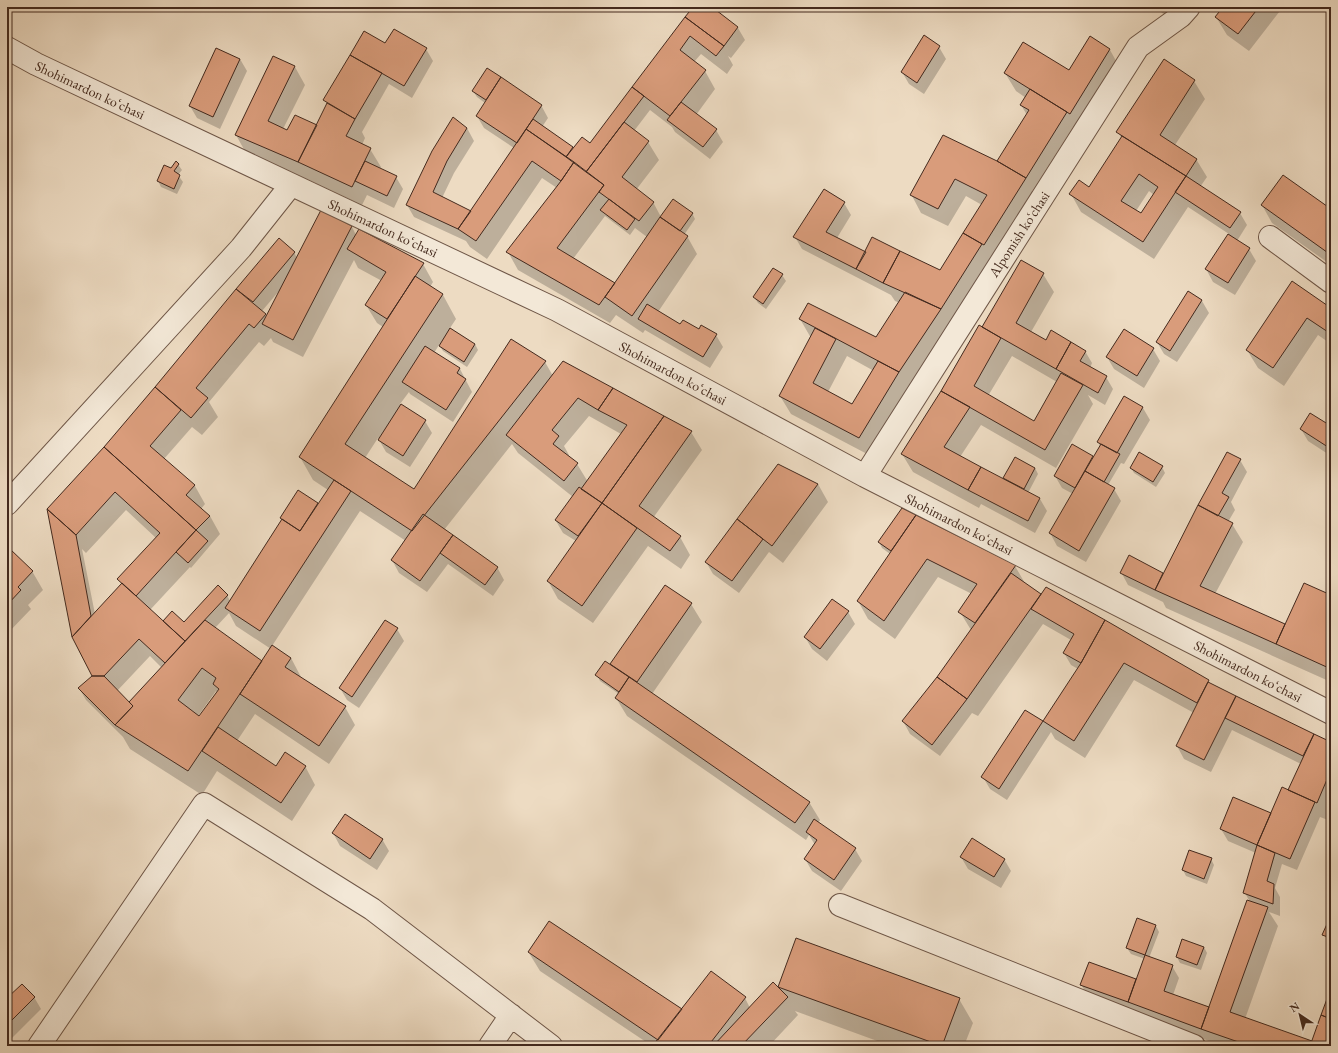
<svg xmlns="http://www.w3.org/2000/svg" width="1338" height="1053" font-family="'EB Garamond',serif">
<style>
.shadow{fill:#0003;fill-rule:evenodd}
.building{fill:#d99c7b;stroke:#442a1e;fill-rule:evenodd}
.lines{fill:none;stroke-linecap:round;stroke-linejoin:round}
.street-casing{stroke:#6e5647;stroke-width:24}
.street{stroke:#f3e8d7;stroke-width:22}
.labels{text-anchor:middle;stroke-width:3.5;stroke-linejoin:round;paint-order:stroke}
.street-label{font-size:14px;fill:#442a1e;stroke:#f3e8d7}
</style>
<rect width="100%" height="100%" fill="#eddbc2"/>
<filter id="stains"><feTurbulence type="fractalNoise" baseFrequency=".005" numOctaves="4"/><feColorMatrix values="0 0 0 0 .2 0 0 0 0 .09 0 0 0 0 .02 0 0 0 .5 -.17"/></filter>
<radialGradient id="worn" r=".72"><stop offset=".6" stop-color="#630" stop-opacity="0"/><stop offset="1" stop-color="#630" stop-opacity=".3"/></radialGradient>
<path class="shadow" d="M695,7H710L738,28L745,40L731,58L728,56L733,65L727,74L701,54L694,62L705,71L715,89L696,115L716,130L723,142L710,159L675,132L672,127L650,110L634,131L648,142L659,160L636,190L653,202L661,217L692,213L695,219L684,235L687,236L697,254L658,312L681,325L716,335L723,347L710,368L645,330L643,333L616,315L610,323L518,270L508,252L557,188L542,178L487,259L470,247L466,241L414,217L407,205L467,128L474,141L454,173L442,198L470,212L514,148L484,128L477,116L485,103L477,97L473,91L488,70L541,105L548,118L542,127L573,148L590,144ZM605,216L630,235L635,228L647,237L615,284L573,259Z
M841,7H852L848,12Z
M1154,7H1186L1175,22Z
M1224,7H1283L1249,51L1227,35L1216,17Z
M386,44L426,49L433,61L412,98L389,84L362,132L365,138L362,145L370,149L381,167L380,169L396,177L403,189L394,208L367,195L362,205L309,180L246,153L236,135L274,57L295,67L305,85L283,129L287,131L317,126L327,105L325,100Z
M939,47L946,59L924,94L909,84L902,72Z
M1110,50L1120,68L1080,131L1073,127L1032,191L1036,197L869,455L791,414L780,396L811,338L800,319L877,339L900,303L895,301L891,295L802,249L795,237L844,203L851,215L837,238L866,253L940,272L982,205L966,196L948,226L921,213L911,194L998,162L1027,115L1021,105L1026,98L1016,91L1005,73L1069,72ZM847,356L874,371L853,405L828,392Z
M240,59L247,71L220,129L197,118L190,106Z
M1194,81L1205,99L1175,145L1196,159L1207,177L1200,187L1240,213L1247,225L1237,241L1249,249L1256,261L1235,295L1213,282L1206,269L1229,234L1188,207L1154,259L1081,212L1071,194L1090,188L1122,139L1118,132ZM1149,191L1154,195L1141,215L1136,211Z
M1331,89V102L1327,95Z
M177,163L182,170L178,175L183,182L177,194L161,187L158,181Z
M1262,205L1331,210V265L1272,223Z
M352,227L356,235L423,264L433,282L430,287L443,295L456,319L450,328L475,344L478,350L467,367L443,351L439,345L434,353L460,369L472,392L453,422L410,394L409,392L400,404L425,421L432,433L410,467L386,452L378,438L365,458L414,490L545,362L553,376L691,432L702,450L653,518L680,537L690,555L681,569L648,546L593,623L558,599L548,581L576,541L563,533L556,521L573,497L518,453L512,444L444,530L497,567L504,580L493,596L448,564L427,592L399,573L392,560L406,541L360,511L272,646L291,658L301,677L300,678L345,707L355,725L329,764L255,714L237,741L276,767L305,766L315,785L292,821L217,771L202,795L130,749L123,737L86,700L79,688L93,676L73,637L48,510L105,447L237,289L294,252L297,258ZM354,260L358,268L382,281L366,305L377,323L383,327L300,457L313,480L328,490L319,505L298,491L281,518L283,521L230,601L227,595L184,624L166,625L150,610L190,567L191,568L220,534L210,516L201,509L205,504L195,486L164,459L192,427L202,435L218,417L209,402L259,342L264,346L271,338L273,342L303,357ZM279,291V292L267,317L262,311ZM589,416L621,434L588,482L577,464L568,456L569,455L564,446ZM126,510L156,538L118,579L122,585L95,614L82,549L86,553ZM229,613L236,626L271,649L262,663L215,628ZM150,656L162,668L132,707L117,691ZM216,691L217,692L200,717L198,716Z
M774,269L782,275L786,281L766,309L758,303L754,297Z
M1043,274L1054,292L1031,332L1046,341L1085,351L1092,363L1090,368L1106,377L1113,389L1105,405L1088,395L1093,404L1056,468L981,425L960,457L1003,480L1015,458L1035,468L1038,474L1028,493L1040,499L1047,511L1035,533L981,504L979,508L913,472L902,454L982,328ZM1012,356L1057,382L1034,422L988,396Z
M1293,283L1331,309V344L1318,335L1284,386L1258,368L1247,350Z
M1189,293L1202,301L1209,313L1177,362L1164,354L1157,342Z
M1124,330L1153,349L1160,361L1144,388L1114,369L1107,357Z
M1124,397L1143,408L1150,420L1124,464L1121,463L1108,485L1114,489L1121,501L1086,562L1057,546L1050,533L1073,494L1062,488L1055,476L1073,446L1094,458L1100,446L1098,442Z
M1331,427V456L1308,441L1301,429Z
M1240,460L1247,472L1231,502L1235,510L1228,522L1232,524L1243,542L1215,594L1285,625L1331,596V682L1166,608L1163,602L1128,585L1121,572L1162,574L1163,575Z
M1162,467L1165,473L1156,487L1134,473L1131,468Z
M818,484L828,502L783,563L769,552L739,593L713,574L706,562Z
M916,515L1015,566L1026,585L1042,596L1208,680L1211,685L1331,743V812L1328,820L1320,817L1297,870L1282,864L1275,888L1280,897V916L1269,912L1278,926L1245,1019L1312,1042L1331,990V1046H1212L1209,1041L1088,997L1081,984L1089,963L1137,981L1145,959L1131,954L1127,948L1156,926L1159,932L1149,958L1172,966L1179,978L1173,995L1209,1008L1250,902L1245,893L1256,853L1228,841L1221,829L1271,814L1290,792L1301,764L1232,730L1211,772L1184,759L1177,746L1194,713L1134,680L1085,758L1055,739L1051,732L1007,800L990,789L983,777L1025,711L1044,722L1078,669L1071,665L1064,653L1071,640L1043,624L978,716L972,713L940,756L910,734L903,721L937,678L971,630L960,612L972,594L938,577L895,639L868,619L858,601L890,554L882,548L879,542Z
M7,554L32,571L43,590L28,605L31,609L7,634Z
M666,586L691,604L702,622L652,694L809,802L820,820L818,823L855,849L862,861L841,891L812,871L805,859L815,845L809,835L806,840L627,716L616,698L619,694L600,681L597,675L610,665Z
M832,600L848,612L855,624L827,661L812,649L805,637Z
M397,629L404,641L359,708L347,700L340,688Z
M333,833L382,839L389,851L377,870L340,846Z
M1190,851L1211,859L1214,865L1207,884L1186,876L1183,870Z
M961,857L1004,859L1011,871L1001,888L968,869Z
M1331,917V942L1327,940L1324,934Z
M1204,947L1207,953L1201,970L1180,963L1177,957Z
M529,953L682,1010L745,998L750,1008L782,992L779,986L959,999L973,1023L964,1046H891L795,1011L798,1015L769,1046H652L540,971Z
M34,997L41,1009L7,1043V1000Z"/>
<path class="building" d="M693,7H712L738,27L724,46L685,17Z
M1223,7H1259L1238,34L1215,17Z
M685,17L724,46L716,56L690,36L680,50L706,70L670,116L632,87Z
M394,29L427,48L404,86L350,55L364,31L385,43Z
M924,35L940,46L917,83L901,72Z
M1090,36L1110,49L1070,114L1004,73L1023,42L1069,70Z
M216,48L240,59L213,117L189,106Z
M350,55L382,73L355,119L323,100Z
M273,56L295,66L268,121L287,130L295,115L317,125L298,162L235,135Z
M1164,59L1195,80L1160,135L1197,159L1186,176L1116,132Z
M487,68L501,77L486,100L472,91Z
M501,77L542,105L517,143L476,116Z
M632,87L644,96L586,172L566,157L582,137L590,143Z
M1030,89L1067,112L1026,178L997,161L1029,110L1020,105Z
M681,102L717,129L703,147L667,120Z
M327,103L355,119L346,136L371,148L352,187L298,162Z
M453,117L467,128L447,161L433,192L471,211L458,229L406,205L432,151Z
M533,119L573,147L566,157L526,129Z
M624,122L649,141L622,177L654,202L639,221L599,192L604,185L586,172Z
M526,129L574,162L561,181L532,161L476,241L458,229Z
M943,135L997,161L1026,178L984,245L963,233L987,195L955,179L938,209L910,195Z
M1122,136L1186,176L1143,242L1069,194L1079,180L1089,187ZM1139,174L1158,187L1141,213L1121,201Z
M176,161L179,164L174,171L180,175L174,189L157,181L164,165L171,168Z
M365,161L397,176L387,196L355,181Z
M574,162L604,185L557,248L615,283L599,305L506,252L561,181Z
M1283,175L1331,209V255L1261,205Z
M1186,176L1241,212L1230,228L1175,192Z
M824,189L845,202L826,232L866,252L856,269L793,237Z
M609,199L635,219L627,230L600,210Z
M673,199L693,213L680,231L660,217Z
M321,210L352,226L293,340L262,324Z
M660,217L688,236L632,316L605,297Z
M359,229L424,263L387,319L365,305L386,272L347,249Z
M963,233L982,244L941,309L883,283L900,251L940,270Z
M1228,234L1250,248L1228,283L1205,269Z
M872,237L900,251L883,283L856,269Z
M279,238L295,252L253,302L236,289Z
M1021,260L1044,273L1016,323L1046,340L1051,330L1071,342L1056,369L982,327Z
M773,268L783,274L763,304L753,297Z
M415,276L443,294L345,444L414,489L511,339L546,361L412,531L299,457Z
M1292,281L1331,308V334L1307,318L1273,368L1246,350Z
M236,289L266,314L254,328L249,324L196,388L208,398L191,418L155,387Z
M1188,291L1202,300L1170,351L1156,342Z
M905,292L941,309L899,372L799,319L808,303L876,337Z
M647,304L680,324L683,320L699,329L701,325L717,334L703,357L638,319Z
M979,325L1001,338L974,386L1034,421L1061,373L1083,385L1045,450L941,391Z
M450,328L475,344L464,362L439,346Z
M815,328L836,339L813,383L852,404L878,361L899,372L859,438L779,396Z
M1124,329L1154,348L1137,376L1106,357Z
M1071,342L1086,351L1080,361L1107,376L1098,393L1056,369Z
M425,346L460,368L457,373L466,379L446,410L402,382Z
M563,361L613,388L598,410L578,398L552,430L559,436L553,444L578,463L564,481L506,435Z
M155,387L181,410L150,446L195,485L186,495L210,516L196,530L104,447Z
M613,388L664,416L602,503L581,489L627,425L598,410Z
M941,391L970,407L944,447L981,467L968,490L901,454Z
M1124,396L1143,407L1117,453L1097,442Z
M401,404L426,420L403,456L378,440Z
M1310,413L1331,426V449L1300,429Z
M664,416L692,431L639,506L681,536L670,551L602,503Z
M1072,444L1093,456L1075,488L1054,476Z
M1101,444L1120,454L1104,482L1085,471Z
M104,447L196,530L136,596L117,579L160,533L115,492L76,535L47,509Z
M1139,452L1163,466L1153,482L1130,468Z
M1227,452L1241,459L1222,493L1229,497L1218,516L1198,505Z
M1015,457L1035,468L1024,489L1003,478Z
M778,464L818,484L772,546L737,519Z
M981,467L1040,498L1028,521L968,490Z
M1085,471L1115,488L1079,551L1049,533Z
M334,480L351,491L260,631L225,608L282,519L300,531Z
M579,487L602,503L578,536L555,520Z
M298,490L318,503L300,531L280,518Z
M602,503L637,528L582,606L547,581Z
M1198,505L1233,523L1200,586L1285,624L1276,644L1155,590Z
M902,508L916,515L891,551L878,542Z
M47,509L76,535L91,616L72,637Z
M423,514L453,535L420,581L391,560Z
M916,515L1016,565L975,623L958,612L977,584L927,559L884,621L857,601Z
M737,519L763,539L732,581L705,562Z
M196,530L208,541L188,563L176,552Z
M453,535L498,567L485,585L440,553Z
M10,549L33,571L18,587L21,590L7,605V553Z
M1129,555L1163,573L1155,590L1120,573Z
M1011,573L1041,594L967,699L937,677Z
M122,583L185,641L165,663L139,639L104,676H92L72,637Z
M1304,583L1331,595V669L1276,644Z
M218,585L228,595L185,641L163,621L172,611L184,622Z
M665,585L692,603L637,682L610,664Z
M1046,587L1105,620L1081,663L1063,653L1074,634L1031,609Z
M832,599L849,611L820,649L804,637Z
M205,620L262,661L188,771L115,725L133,706L129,702ZM202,668L216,678L213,684L219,689L199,716L178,700Z
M385,620L398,628L352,697L339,688Z
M1105,620L1209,680L1197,703L1124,663L1074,741L1043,721L1081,663Z
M272,645L291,658L285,667L346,706L319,746L240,694Z
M605,661L629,677L619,692L595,675Z
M92,676H104L133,706L115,725L78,688Z
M629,677L810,802L795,823L615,698Z
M937,677L967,699L932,745L902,721Z
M1208,682L1236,696L1204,760L1176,746Z
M1236,696L1314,734L1303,756L1225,718Z
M1025,710L1043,721L999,789L981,777Z
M218,727L276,766L285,752L306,766L281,803L202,751Z
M1314,734L1331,742V770L1317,803L1288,790Z
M1282,787L1315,802L1290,859L1257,845Z
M1233,797L1271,813L1257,845L1220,829Z
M345,814L383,839L370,859L332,833Z
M814,819L856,848L834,880L804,859L817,840L806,832Z
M972,838L1005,859L994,877L960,857Z
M1257,845L1275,853L1267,881L1274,884L1273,904L1243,893Z
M1189,850L1212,858L1204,879L1182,870Z
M1247,900L1268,907L1230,1012L1312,1041L1310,1046H1250L1201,1029Z
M1331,915V938L1322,935Z
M1137,918L1156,925L1145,955L1126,948Z
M549,921L682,1009L658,1040L528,952Z
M796,938L960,998L942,1046L778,987Z
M1182,939L1204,947L1197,965L1176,957Z
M1145,955L1173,965L1164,991L1209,1007L1201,1029L1128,1002Z
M1089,962L1136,979L1128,1002L1080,985Z
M711,971L746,997L708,1046H656L654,1044Z
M773,982L788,997L741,1046H713Z
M22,984L35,997L7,1025V998Z
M1331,988V1019L1321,1015Z
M1321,1015L1331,1019V1046H1310Z"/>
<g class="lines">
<defs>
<path id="street" d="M7,48L36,64L557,310L865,476L1331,713
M1270,237L1331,282
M865,476L1138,47L1181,16L1189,7
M7,504L241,248L291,185
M840,905L1194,1046
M39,1046L204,804L372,909L551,1046
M490,1046L511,1015"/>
</defs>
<use href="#street" class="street-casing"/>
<use href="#street" class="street"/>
</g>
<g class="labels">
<g class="street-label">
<text transform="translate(90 90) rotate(25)" y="5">Shohimardon koʻchasi</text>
<text transform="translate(383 228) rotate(25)" y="5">Shohimardon koʻchasi</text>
<text transform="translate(1019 234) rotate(-57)" y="5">Alpomish koʻchasi</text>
<text transform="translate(673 373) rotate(28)" y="5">Shohimardon koʻchasi</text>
<text transform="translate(959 524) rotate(27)" y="5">Shohimardon koʻchasi</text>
<text transform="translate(1248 671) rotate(27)" y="5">Shohimardon koʻchasi</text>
</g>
</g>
<rect width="1338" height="1053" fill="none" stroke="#eddbc2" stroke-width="24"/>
<rect x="8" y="8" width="1322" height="1037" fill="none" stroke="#442a1e" stroke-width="2"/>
<rect x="12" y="12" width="1314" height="1029" fill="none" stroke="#442a1e"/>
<g transform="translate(1300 1015) rotate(325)" stroke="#f3e8d7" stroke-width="3" paint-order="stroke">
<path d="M0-3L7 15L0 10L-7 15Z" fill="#442a1e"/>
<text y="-6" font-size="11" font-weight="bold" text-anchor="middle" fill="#442a1e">N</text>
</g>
<rect width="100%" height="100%" filter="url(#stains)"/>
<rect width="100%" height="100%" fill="url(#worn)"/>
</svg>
